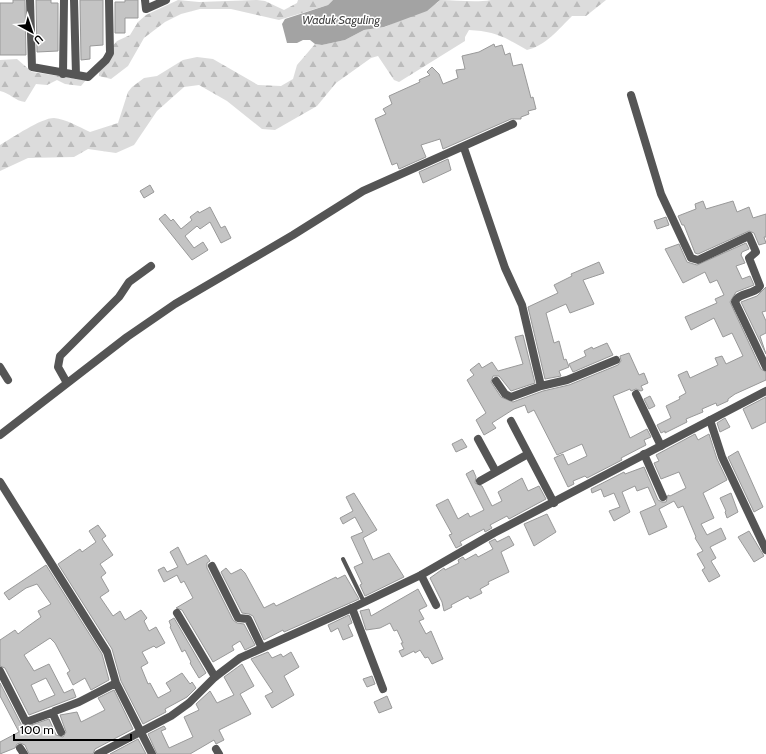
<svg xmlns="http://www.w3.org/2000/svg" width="766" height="754" font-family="Cabin,sans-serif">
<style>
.forest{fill:url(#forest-firs)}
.water{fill:#a3a3a3}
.building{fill:#c4c4c4;stroke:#999;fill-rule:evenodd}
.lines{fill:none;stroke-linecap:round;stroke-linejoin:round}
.service{stroke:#555;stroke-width:4}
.minor{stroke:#555;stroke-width:8}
.tertiary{stroke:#555;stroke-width:8}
.labels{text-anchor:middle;stroke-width:3;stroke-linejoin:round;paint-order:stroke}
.water-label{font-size:12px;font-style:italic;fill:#444;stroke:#fff}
</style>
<defs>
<pattern id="forest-firs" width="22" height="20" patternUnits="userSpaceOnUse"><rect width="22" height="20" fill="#dcdcdc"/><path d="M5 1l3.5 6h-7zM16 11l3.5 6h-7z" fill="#bbb"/></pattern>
</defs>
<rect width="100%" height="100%" fill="#fff"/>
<path class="forest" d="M178,0L199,2L257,0L265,1L284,10L297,3L298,0H333L328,5L279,20L231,9H200L181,14L165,22L144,38L128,66L111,79L99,76V62L117,41L130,35L138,22L146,15Z
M440,0C457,0 475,3 491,0H606L586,16H572C559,29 545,46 527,50C505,37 494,31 469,30L465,37V41L399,82L394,80L378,56L371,58L336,83L317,106L275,130L262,129L227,101L199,85L184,87L157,111L134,145L116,153L88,149L74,157L28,158L0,171V145C12,138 41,118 54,118C66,119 79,127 90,132L118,123L128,92L132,87L144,78L157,76L183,60L197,57L213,59L258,85L281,86L293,79L297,65L315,44L322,45L345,40L364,30L385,27L437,3Z
M17,59L32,72L86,80L81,86L65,84L57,80L47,85L36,84L25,102C15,101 10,93 0,91V60Z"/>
<path class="water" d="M333,0H440L427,11L384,27L364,30L345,40L322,45L315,44L310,40H303L297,43H287L282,24L285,19L328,5Z"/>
<path class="building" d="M13,0H25L26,55H0V3H13Z
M36,0H51V3H58V51L37,52Z
M80,0H103V45L90,46V59L81,60Z
M125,0H138V18H125V33H115V2H125Z
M494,44L495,47L502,45L505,55L510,53L513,66L522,64L531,98L533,97L536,109L528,111L529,114L521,117V119H511L443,149L440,139L421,145L426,157L399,169L397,163L392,165L375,119L386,114L383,109L392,104L389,96L420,82L419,80L430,75L427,72L432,67L439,74L443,84L458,78L456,70L465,69L462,56L479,52Z
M448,159L451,170L423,183L419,172Z
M150,185L154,192L144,198L140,191Z
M703,201L706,209L733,201L737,212L749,207L753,218L766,214V237H764L766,243L759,245L754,233L749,231L698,254L695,253L684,225H682L678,216L696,209L695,204Z
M210,207L221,228L225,226L231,238L221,243L210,222L200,229L197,226L185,236L194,248L203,242L208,250L192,260L159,219L165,214L171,221L173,219L181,229L192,220L190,217L198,211L199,213Z
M666,217L669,225L657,229L654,221Z
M746,243L749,249L742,252L741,255L745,263L736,266L742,279L750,276L754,285L736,292L730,302L761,369L766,372V380L735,394L728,399V401L717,406L716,403L702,409L703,412L686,419L687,422L665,433V431L661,433L657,425L671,418L666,406L680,399L679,397L686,393L678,375L687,371L690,378L705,371L718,365L715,358L722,356L726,364L743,356L732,333L723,337L714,318L691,330L685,317L717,303L715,299L724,295L717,280L710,283L705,272L683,283L665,249L679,244L687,262L697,265Z
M599,262L604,273L583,280L594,304L570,313L566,304L546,313L554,343L559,341L564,360L566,359L569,367L559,371L561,376L545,379L528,307L558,293L554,285L572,276L571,274Z
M766,287V311L762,312L766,321V333L760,336L766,354L741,302L757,296Z
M523,335L535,383L511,391L499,376H493L491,382L501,397L513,402L543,391L569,385L618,365L621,361L620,356L629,353L639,375L644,373L648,383L641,386L643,390L641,391L636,389L631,391L630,389L613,396L630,438L647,429L651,437L644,440L646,445L621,458L622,460L587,478L585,476L573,481L574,484L568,487L554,458L563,454L568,465L587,456L582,444L557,455L534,410L528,413L525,405L514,409L492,423L496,428L484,435L476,420L486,413L467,380L474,375L470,370L479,363L482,368L492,362L498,371L523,364L515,337Z
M607,343L613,355L573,372L569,364L586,356L584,351L592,347L593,349Z
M650,396L655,406L649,409L644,399Z
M766,397V422L752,429L743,409Z
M725,418L730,427L720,432L717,423Z
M695,434L698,440L709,434L717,459L727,480L703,493L714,518L701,524L707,535L721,528L726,539L710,547L716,558L711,561L720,576L709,582L702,570L705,568L697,554L703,551L695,538L696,537L683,506L678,508L674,501L659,509L667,527L649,535L640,512L656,505L648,487L637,491L635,486L622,492L630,512L614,521L609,511L620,507L614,493L604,497L601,489L592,493L591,489L624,472L625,474L644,467L658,500L662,502H666L668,495L670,496L686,488L679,472L661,479L654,463L659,461L656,455Z
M462,439L467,447L456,452L452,444Z
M738,451L763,507L754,512L728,457Z
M473,470L476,477L475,483L482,486L492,506L502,501L498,492L522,478L528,491L539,486L546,499L509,519L507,516L490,525L492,528L485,532L484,529L460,542L462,545L456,548L449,535L452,534L436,505L448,499L458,519L468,513L470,517L484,510L466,474Z
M354,493L377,530L363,538L373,560L389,553L404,577L365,596L360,585L362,584L354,567L363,563L351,537L363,532L355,517L343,524L340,518L353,511L346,497Z
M731,493L738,512L727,518L725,512L726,511L720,498Z
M547,514L556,532L534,546L524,524Z
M98,525L106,536L102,539L113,555L100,564L106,573L101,577L109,591L100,597L113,616L120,611L125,620L141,610L147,618L144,621L149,631L156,627L165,643L156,648L154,646L142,652L148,663L141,667L148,684L150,683L158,698L171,691L166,683L182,673L190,684L192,682L196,688L187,697L165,709L166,712L143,724L121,681L112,649L58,564L80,549L82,552L96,542L89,531Z
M749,531L764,556L754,562L738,537Z
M509,536L514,545L501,552L509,572L488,582L489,584L480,589L482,593L470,599L468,596L451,605L452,607L444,611L442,602L430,578L444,568L445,570L459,563L458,560L463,557L465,560L476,554L478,557L493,549L489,542L495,539L497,542Z
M178,547L187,565L206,555L210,561L207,563V568L233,620L237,623L244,624L255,645L245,650L240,641L232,646L234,650L213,662L182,610L176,608L193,598L184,581L181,583L177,575L164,582L158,570L164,567L167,572L178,567L170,552Z
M46,565L102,654L109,680L91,690L85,678L73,685L67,673L70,671L55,643L50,638L24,655L34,671L49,664L64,693L73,689L76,697L29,715L5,668L0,666V640L15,630L18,634L27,627L41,617L38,611L51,604L37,584L26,588L9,600L4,593ZM46,678L55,695L39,702L31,685Z
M226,568L231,574L241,569L245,573L264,608L274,603L276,606L336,577L337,579L345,575L359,599L284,632L283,630L264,640L253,616L249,614L242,613L221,572Z
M418,589L427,606L419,610L424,619L419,621L426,634L431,631L443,659L432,664L428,657L425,658L420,650L415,653L414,651L402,657L399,651L404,649L401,643H403L397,630L394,631L390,623L380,628L366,630L360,611L369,609L371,616Z
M349,615L352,623L348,625L353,636L343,640L338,628L331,632L328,625Z
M174,618L206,673L199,678L190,663L191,662L185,650L182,652L170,627L171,626L169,621Z
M268,652L272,658L281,654L283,657L291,652L299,667L284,676L294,695L272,708L265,696L273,692L251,659Z
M242,664L254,686L240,694L251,714L219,730L224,740L216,744L214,740L190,754H157L148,734L164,726L166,729L161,731L169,748L193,737L184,717L199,710L196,704L210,691L217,703L234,695L224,677Z
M372,676L375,684L367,687L363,679Z
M0,683L21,724L25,727L49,719L56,735L63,737L66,732L60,715L77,712L81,722L105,710L98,698L114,690L133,729L95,749L93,754H29L25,745L20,743L17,744L15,748L0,754V742L19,732L0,696Z
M387,696L392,708L379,713L374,702Z
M138,739L146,754H110Z"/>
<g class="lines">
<path class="service" d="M343,559L364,602"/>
<path class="minor" d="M30,0L32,67L88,77L106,60L110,53L109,0
M74,0L76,75
M145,0L146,9L166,0
M63,74L64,0
M631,95L661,194L691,258L698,260L749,236L756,252L749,258L760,286C755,295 738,292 735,302L766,367
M464,148L505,268L522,305L541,386
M0,367L8,380
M496,381L505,394L511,397L541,386L567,380L616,360
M67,383L58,367L60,356L119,297L129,282L151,266
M636,394L661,446
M710,420L722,457L766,550
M511,421L554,503
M0,435L127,337L175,304L293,235L363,191L513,124
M478,439L496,472
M644,454L663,497
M480,481L528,454
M0,482L107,652L116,683L152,754
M212,566L238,618L248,619L262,648
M421,575L436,605
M352,608L383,689
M177,613L215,677
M0,671L26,722L54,712
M61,732L53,714L55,711L79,702L116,683
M20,748L24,754
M216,749L219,754"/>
<path class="tertiary" d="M98,754L171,716L189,703L215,677L240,658L352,608L421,575L494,533L766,391"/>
</g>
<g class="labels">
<g class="water-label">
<text x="341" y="24">Waduk Saguling</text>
</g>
</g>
<g transform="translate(32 32) rotate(140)" stroke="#ffffff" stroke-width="3" paint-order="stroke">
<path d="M0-3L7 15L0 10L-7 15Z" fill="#000000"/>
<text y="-6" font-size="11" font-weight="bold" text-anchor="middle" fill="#000000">U</text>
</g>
<path d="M14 734v6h117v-6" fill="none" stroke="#000000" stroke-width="2"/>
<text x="20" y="734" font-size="12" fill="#000000" stroke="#ffffff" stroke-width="3" paint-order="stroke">100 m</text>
</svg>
